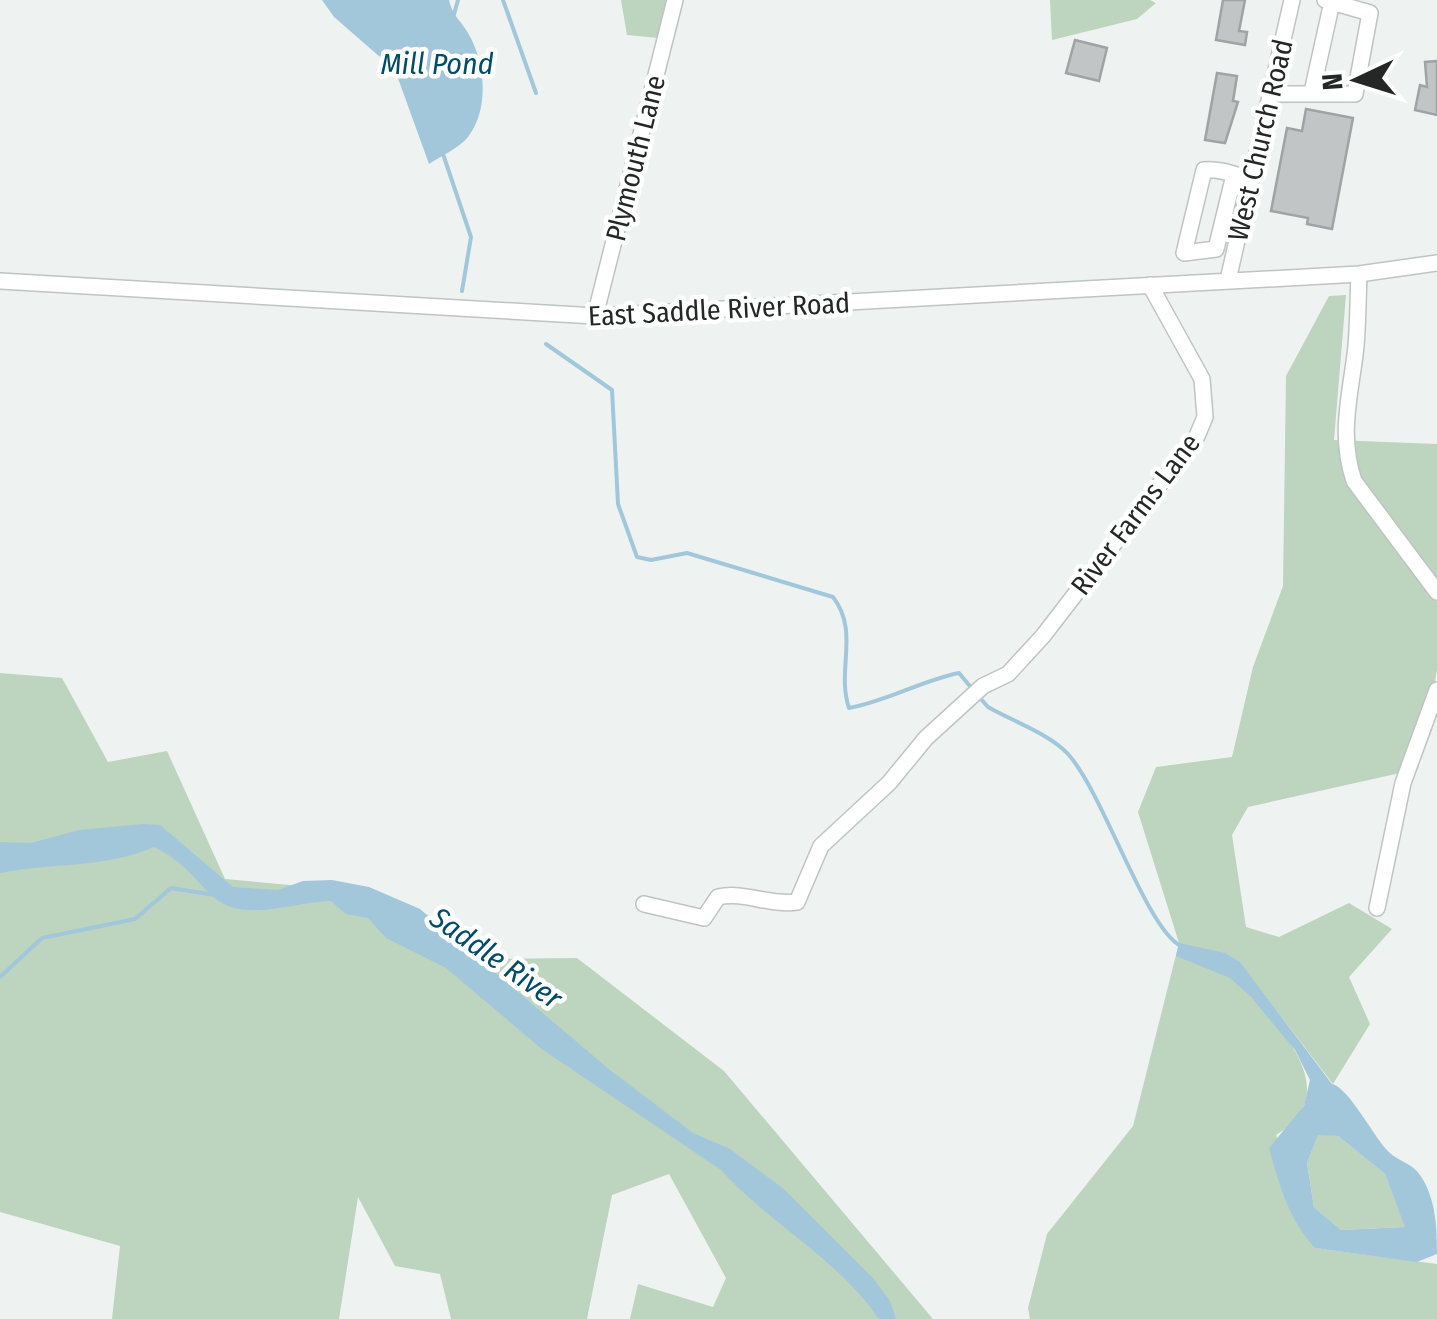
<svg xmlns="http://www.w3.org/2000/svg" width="1437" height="1319" font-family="'Fira Sans Condensed',sans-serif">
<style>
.green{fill:#bdd4be}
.water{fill:#a2c7da;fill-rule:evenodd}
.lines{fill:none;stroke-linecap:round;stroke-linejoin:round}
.stream{stroke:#a2c7da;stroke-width:4}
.building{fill:#c1c5c6;stroke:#9fa3a4;stroke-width:2.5}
.minor-casing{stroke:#bfc4c3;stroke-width:18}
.minor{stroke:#fff;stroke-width:15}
.labels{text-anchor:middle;stroke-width:9;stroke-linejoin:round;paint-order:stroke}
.street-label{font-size:28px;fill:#252626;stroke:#fff}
.water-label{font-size:30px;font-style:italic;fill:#004b66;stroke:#fff}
</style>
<rect width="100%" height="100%" fill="#eef3f2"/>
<path class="green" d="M621,0H666L658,38L627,35Z
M1050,0H1150L1156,3L1137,19L1052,40Z
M1346,295L1334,440L1437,444V670L1418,769L1248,807L1232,835L1246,927L1279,937L1349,903L1392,929L1349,977L1370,1024L1333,1084L1250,976L1232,978C1271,1016 1351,1091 1276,1135L1315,1248L1437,1264V1319H1030L1028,1308L1047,1234L1133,1126L1179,943L1138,812L1156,767L1232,757L1253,667L1283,586L1286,376L1329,296Z
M0,673L62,678L108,762L167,751L225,879L335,889L471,959L577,958L724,1071L933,1319H630L638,1284L713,1307L726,1278L669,1174L612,1195L587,1319H451L440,1274L395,1266L358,1197L339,1319H112L120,1246L0,1212Z
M1318,1134L1338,1136L1385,1174L1406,1227L1341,1230L1314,1207L1307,1163Z"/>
<path class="water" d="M322,0H449C453,17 460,19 468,33C485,61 490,109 468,137C459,148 441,156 429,164L395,70L334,17Z
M143,824L160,825L233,887L278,890L303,881L332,880L369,887L420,909L610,1070L693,1133L730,1149L784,1189L873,1278L890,1301L896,1319H879C838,1259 770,1224 721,1170L543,1050L446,968L386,938L368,918L346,914L331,901C293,901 240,927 208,892C190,873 179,859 154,847C103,869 53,862 0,873V842L31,843L79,830Z
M1179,943L1225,953L1240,962L1332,1084C1348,1087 1373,1135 1386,1149C1397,1162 1413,1162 1422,1178C1436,1201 1437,1228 1437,1254L1417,1262L1315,1248C1288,1218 1280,1187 1269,1148L1304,1106L1310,1080L1295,1050L1251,997L1230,978L1176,956ZM1318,1135L1338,1136L1385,1174L1405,1227L1341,1230L1314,1207L1307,1163Z"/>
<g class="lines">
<path class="stream" d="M503,0L536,93
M453,18L458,0
M443,154L471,237L462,291
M546,344L612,390L618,504L637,557L651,560L687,553L833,597C860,632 836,670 849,708C888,701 920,681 959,673L974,691
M980,698L988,707C1012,721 1050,734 1068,754C1104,794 1146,929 1181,946
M0,977L42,938L135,919L171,888L215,895"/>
</g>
<path class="building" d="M1223,0H1245L1239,31L1247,32L1245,45L1216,40Z
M1075,40L1107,48L1099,81L1066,73Z
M1437,61V115L1415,110L1420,85L1427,87L1425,62Z
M1217,73L1237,76L1233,101L1238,102L1225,143L1205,140Z
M1306,109L1353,118L1332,229L1307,224L1308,218L1271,211L1287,128L1302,131Z"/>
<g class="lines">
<defs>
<path id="minor" d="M1312,92L1332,2
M1270,94H1355L1370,13L1325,0
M1234,175L1216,249L1184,253L1204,170C1219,168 1236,175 1251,179
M1359,274C1358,298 1358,322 1356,346C1351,394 1338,433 1354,481L1437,592
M1228,280L1292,0
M0,281L595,316L1359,274L1437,263
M595,316L675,0
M644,904L704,918L718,897C745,891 769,906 797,902L821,846L889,783L926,738L983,686L1008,674L1043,636L1197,436L1205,417L1202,379L1150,285
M1377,908L1403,783L1437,690"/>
</defs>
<use href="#minor" class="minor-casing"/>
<use href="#minor" class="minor"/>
</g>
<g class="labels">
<g class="street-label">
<text transform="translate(1260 140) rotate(-77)" y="10">West Church Road</text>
<text transform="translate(635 158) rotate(-76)" y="10">Plymouth Lane</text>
<text transform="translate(719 309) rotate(-3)" y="10">East Saddle River Road</text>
<text transform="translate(1135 514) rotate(-53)" y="10">River Farms Lane</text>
</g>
<g class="water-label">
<text x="437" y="74">Mill Pond</text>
<text transform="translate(496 958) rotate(35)" y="10">Saddle River</text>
</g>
</g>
<g transform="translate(1357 80) rotate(266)" stroke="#ffffff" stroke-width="8" paint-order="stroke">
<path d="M0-8L18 38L0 25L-18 38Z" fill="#252626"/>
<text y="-15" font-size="28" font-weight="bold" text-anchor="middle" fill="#252626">N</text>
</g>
</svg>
